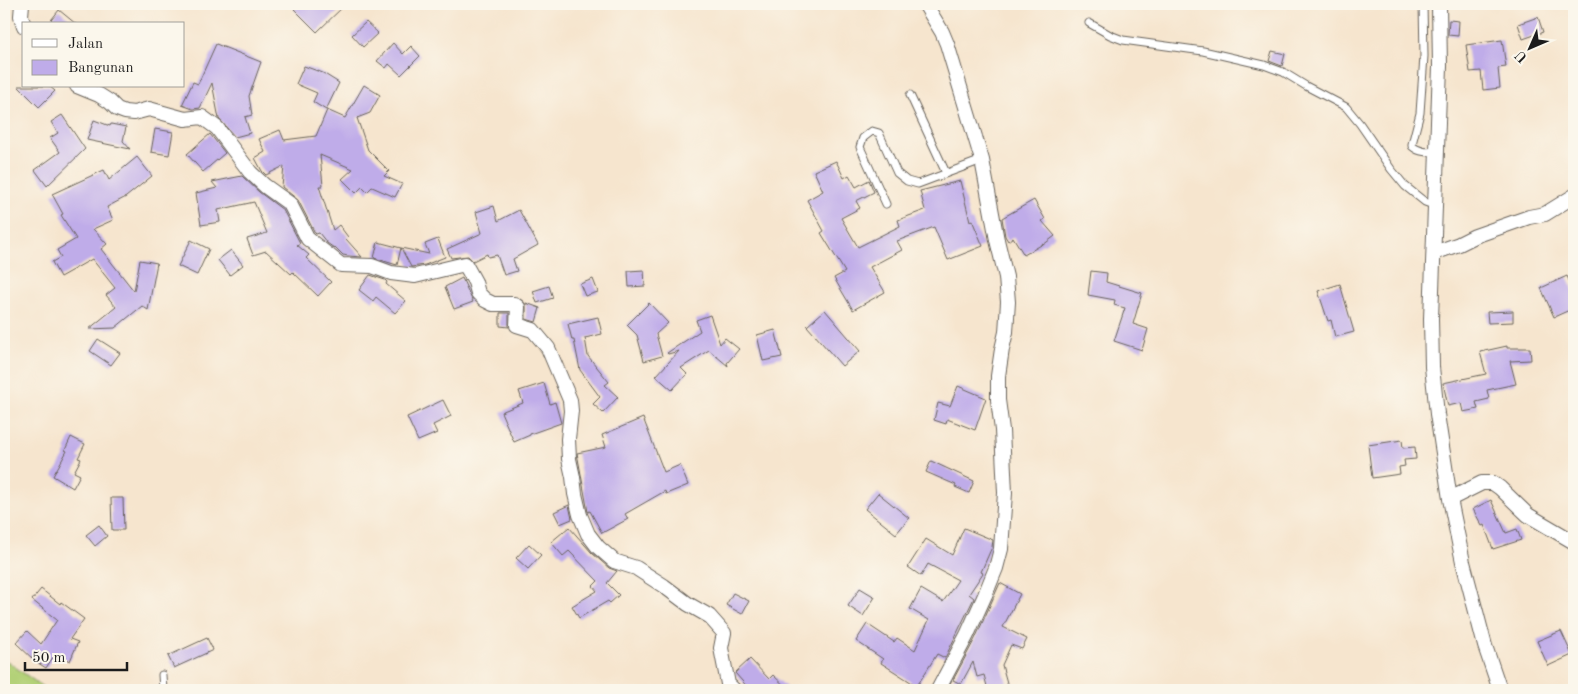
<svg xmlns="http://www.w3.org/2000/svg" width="1578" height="694" font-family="'Old Standard TT',serif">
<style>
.green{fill:#b3d178;stroke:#68764a}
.building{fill:#bface9}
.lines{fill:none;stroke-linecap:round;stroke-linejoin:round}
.lane-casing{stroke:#68625a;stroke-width:9}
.street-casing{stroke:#68625a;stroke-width:16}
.lane{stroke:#fff;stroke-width:7}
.street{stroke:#fff;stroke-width:14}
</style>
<rect width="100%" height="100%" fill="#fbf7ec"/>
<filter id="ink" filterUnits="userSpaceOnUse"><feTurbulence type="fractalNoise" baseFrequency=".02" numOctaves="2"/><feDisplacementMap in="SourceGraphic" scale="10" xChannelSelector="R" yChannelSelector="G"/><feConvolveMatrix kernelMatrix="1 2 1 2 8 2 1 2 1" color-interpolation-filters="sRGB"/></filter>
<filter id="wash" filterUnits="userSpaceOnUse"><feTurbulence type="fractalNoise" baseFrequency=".0096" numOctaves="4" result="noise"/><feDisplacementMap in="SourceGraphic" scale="20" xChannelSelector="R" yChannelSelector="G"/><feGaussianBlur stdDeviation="1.12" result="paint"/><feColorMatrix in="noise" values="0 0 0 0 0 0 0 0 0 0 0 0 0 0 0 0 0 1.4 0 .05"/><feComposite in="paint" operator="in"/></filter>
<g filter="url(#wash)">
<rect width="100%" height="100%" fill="#f6e5ce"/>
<path class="green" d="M4,659L47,690H4Z"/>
<g id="blocks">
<path class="building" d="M300,4H346L317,32L294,9Z
M59,10L76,24H48Z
M1538,17L1543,32L1523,39L1518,24Z
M1449,20L1459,21L1458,36L1448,35Z
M366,22L378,33L363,47L352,35Z
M1502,40L1506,67L1498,68L1500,88L1483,90L1481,71L1470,72L1466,45Z
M393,43L403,54L411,46L420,56L401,75L389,64L386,68L377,61Z
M216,44L261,62L249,96L252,115L245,117L250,133L235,137L219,119L212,83L200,108L193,109L182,105L193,82L198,84Z
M1272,51L1285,54L1282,66L1269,61Z
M304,66L323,73L339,83L326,110L313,102L317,93L296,84Z
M364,85L380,95L370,113L357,118L368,150L389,171L384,176L402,184L395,197L372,187L367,192L362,187L356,193L342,179L353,169L320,155L323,186H319L333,230L339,225L348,237L346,239L362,257L348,256L343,255L335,247L334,248L327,243L319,233L316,234L315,233L298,200L282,187L284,166L266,175L262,171L255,158L265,152L259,139L280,130L284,140L316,136L327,110L345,118Z
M18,86H49L55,91L39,107Z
M62,115L85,149L47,186L35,170L60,152L50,138L58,133L51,122Z
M94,120L110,126L111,124L126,127L123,141L130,149L87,140Z
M155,129L173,132L169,155L151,152Z
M210,134L225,153L203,172L187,154Z
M137,157L152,176L126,197L107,207L113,220L93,229L107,244L101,249L134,291L140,260L157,263L148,310L142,306L115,328L89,329L116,307L106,295L115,288L92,259L60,277L52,262L61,257L57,250L76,239L61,215L63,214L52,194L104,170L109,180Z
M836,161L844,178L849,175L856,187L869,180L874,192L856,201L860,208L841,218L858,247L900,226L898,220L925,210L920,191L960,181L970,221L972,220L983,246L948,260L934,227L897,241L902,250L870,267L885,292L853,310L834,278L845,272L821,233L824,231L807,200L823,191L814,171Z
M242,176L259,192L283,210L300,243L297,245L309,255L306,258L331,282L318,296L293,272L291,274L266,251L253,255L247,239L267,233L254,202L218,210L220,222L201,225L196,193L217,188L212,182Z
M1034,200L1045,219L1042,221L1055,236L1043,245V244L1024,255L1013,237L1008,241L1005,236L1002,218Z
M494,206L498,221L519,210L538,245L513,259L517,271L504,275L497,255L488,257L487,254L473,261L468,256L451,258L447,249L482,233L476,212Z
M438,239L445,257L425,265L411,267L401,248L429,254L425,244Z
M191,240L209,249L197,275L178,266Z
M378,242L401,248L397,265L374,258Z
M231,250L243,265L230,275L218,260Z
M644,270L645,286L629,287L628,271Z
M1091,271L1107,273L1106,282L1142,293L1133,324L1148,329L1142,350L1114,341L1125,308L1114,305L1115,300L1088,295Z
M370,275L385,280L387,282L386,284L406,301L395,313L376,297L373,301L359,290Z
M1567,276L1574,291V308L1554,317L1541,288Z
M462,278L473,302L454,309L445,287Z
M593,279L598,292L585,296L580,284Z
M1340,284L1354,332L1335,337L1331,320L1328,321L1318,291Z
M549,286L553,298L537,303L533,291Z
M526,303L540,308L536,322L526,319Z
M649,303L668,323L656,334L662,356L644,361L637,335L627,325Z
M825,310L860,351L842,366L807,326Z
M1513,311V322L1488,323L1487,312Z
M500,313H509V327L500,326Z
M710,315L720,344L725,338L739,349L727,363L728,366L709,350L681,368L687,374L672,390L656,376L679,351L668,354L667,353L700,331L696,320Z
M598,317L602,334L585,338L588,356L609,382L605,385L618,397L603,413L593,404L600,397L580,370L574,340H572L568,324Z
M775,330L782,357L763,361L757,335Z
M98,339L120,353L111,365L90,351Z
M1507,346V348H1530L1531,360L1510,361L1516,384L1487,390L1489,399L1476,402L1478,409L1463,412L1461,403L1448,406L1443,383L1486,374L1480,352Z
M544,383L550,404L555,402L561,423L530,434V435L514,442L501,412L523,403L519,391Z
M958,386L986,398L975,430L947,419L946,424L934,420L938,403L950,406Z
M443,400L451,416L433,425L437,433L418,441L407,417Z
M643,418L664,472L680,465L688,485L666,494L665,491L625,514L628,519L602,533L590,511L588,512L577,453L606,447L602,435Z
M71,437L85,444L78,458L81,459L74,472L80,475L73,488L53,476L67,451L65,450Z
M1402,440L1403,448L1415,447L1416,459L1404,460L1405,466L1399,467L1400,474L1372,478L1368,445Z
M931,461L974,481L969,493L955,487L956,485L926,472Z
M878,493L909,518L896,534L865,509Z
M111,498H123L124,530H112Z
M1491,500L1506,533L1517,529L1521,540L1493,549L1484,525L1482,526L1473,509Z
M569,505L572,519L560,524L554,512Z
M99,525L107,536L95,546L86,535Z
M569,527L592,553L609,568L617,571L607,583L619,595L610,603L608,601L579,618L572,606L597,591L593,586L598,581L569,551L563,556L551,542Z
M964,528L993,540L992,547L981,572L983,573L969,594L974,598L945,658L937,654L917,686L881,663L883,659L856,641L867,624L894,642L897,638L915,650L929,620L910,609L921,589L943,602L958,580L928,564L921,576L908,567L926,539L952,555Z
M529,544L541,555L528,569L516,558Z
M1000,583L1020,594L1003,627L1027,639L1022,649L1011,645L1002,665L1009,690H988L984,675L977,677L973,662L961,684L953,680L975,639Z
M860,588L875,597L863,616L848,606Z
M41,589L60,604L61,602L84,619L70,639L78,642L70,661L55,654L46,668L35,661L16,643L27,631L41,644L57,620L32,600Z
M733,593L749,601L742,614L726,605Z
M1561,631L1572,655L1548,666L1537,641Z
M207,638L213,650L174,668L168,656Z
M750,659L769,679L773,675L789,690H750L735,673Z"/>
</g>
</g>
<g filter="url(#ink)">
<use href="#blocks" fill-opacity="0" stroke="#68625a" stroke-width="1"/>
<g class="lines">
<defs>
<path id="lane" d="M1423,4L1424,56L1420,113L1412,144V146C1420,153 1428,152 1438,151
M1089,23L1110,35L1123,40L1203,51L1264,65L1283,72L1306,86L1346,107L1360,124L1391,169L1405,186L1425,202L1436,206
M910,95L946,173
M886,204L860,147L863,138L872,131L879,133L897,173L907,181L918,184L982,160
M162,675L163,690"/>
<path id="street" d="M22,4L21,16L24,26
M925,4L942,32L947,44L982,160L997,240L1006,277L1008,302L1006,332L1002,349L998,376V400L1002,430L1005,493L1001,549L996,568L985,595L967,635L938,690
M1439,4L1440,66L1431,319L1432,367L1437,414L1450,499L1463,562L1485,646L1500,690
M77,86L99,95L110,102L117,109L125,112L134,113L149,109L185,119L202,117L217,128L250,172L265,186L290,204L308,239L341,265L372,266L391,273L415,276L465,264L475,282L478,293L485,300L493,304H514L518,307L517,325L533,330L548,348L570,400L571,411L568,439L569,459L573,477L575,494L580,515L588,534L598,547L614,561L636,568L664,586L688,604L709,616L724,633L721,648L728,684L734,690
M1434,253L1459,244L1475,236L1529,217L1545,214L1574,196
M1450,499L1482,483H1493L1500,488L1528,515L1574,542"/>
</defs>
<use href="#lane" class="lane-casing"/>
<use href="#street" class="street-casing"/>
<use href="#lane" class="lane"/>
<use href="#street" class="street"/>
</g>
</g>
<rect width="1578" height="694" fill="none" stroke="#fbf7ec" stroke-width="20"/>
<rect x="22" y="22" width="162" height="65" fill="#fbf7ec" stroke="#a29f99"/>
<rect x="32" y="39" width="25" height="8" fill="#ffffff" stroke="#a29f99"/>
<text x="68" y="48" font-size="15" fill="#1c1c1c">Jalan</text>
<rect x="32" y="60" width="25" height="15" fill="#bface9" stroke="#a29f99"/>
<text x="68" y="72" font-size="15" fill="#1c1c1c">Bangunan</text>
<g transform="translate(1530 48) rotate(225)" stroke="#fbf7ec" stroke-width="4" paint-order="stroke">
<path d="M0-4L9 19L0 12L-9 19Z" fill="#1c1c1c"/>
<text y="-8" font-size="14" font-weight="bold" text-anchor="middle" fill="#1c1c1c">U</text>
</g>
<path d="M25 662v8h102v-8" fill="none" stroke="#1c1c1c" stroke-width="2.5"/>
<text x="32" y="662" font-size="15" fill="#1c1c1c" stroke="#fbf7ec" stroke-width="4" paint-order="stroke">50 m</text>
</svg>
